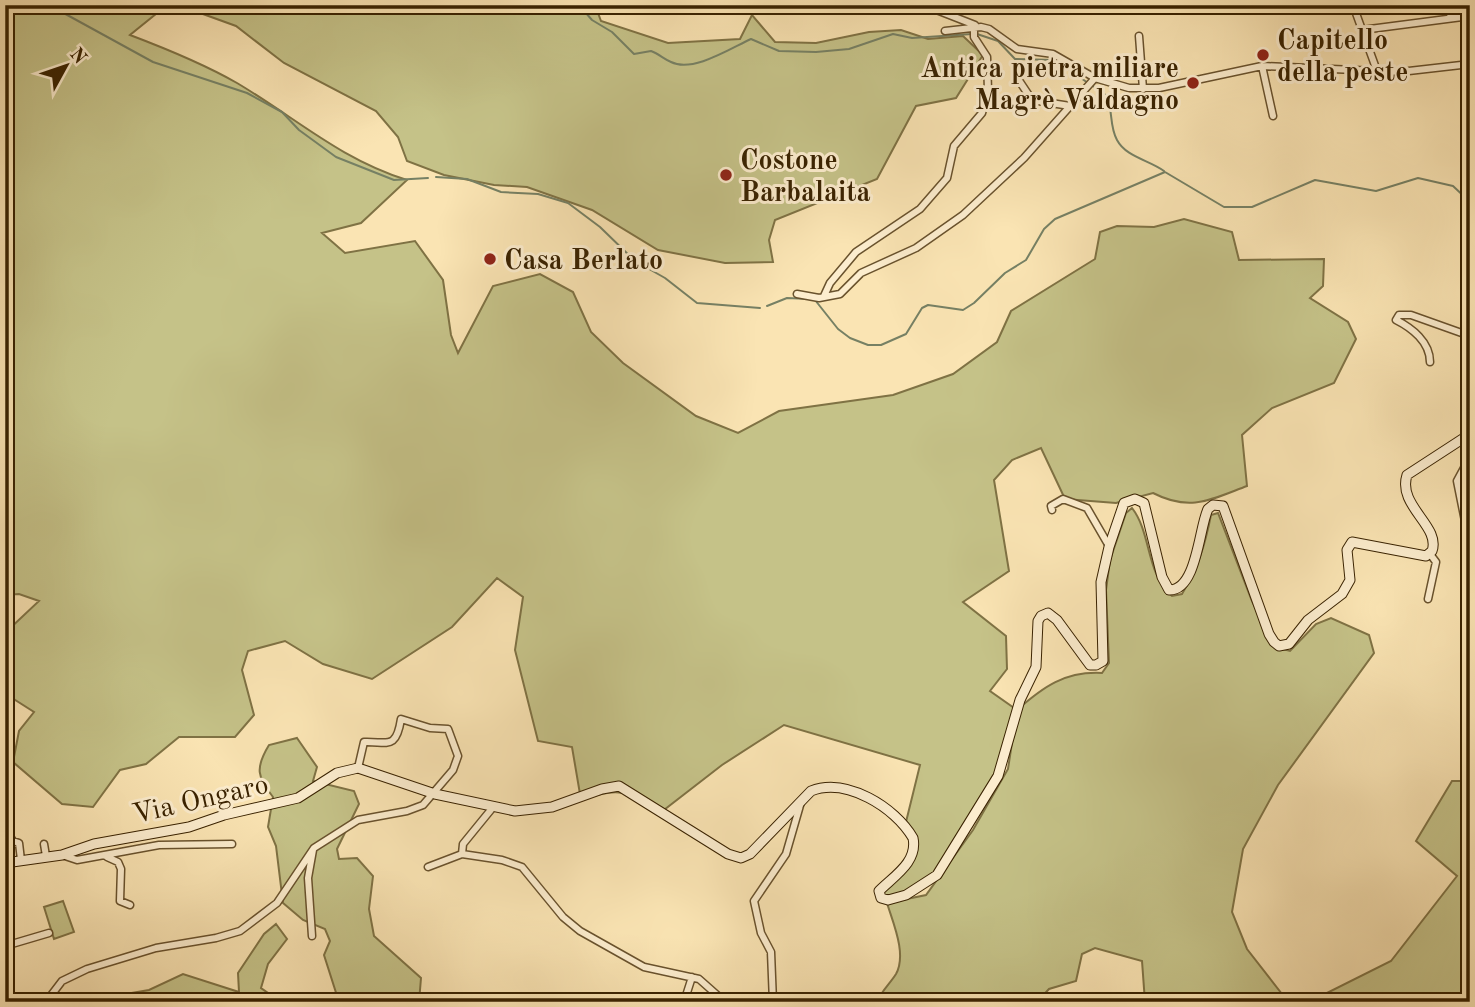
<svg xmlns="http://www.w3.org/2000/svg" width="1475" height="1007" font-family="'Old Standard TT',serif">
<style>
.green{fill:#c5c288;stroke:#7f7244;stroke-width:2}
.lines{fill:none;stroke-linecap:round;stroke-linejoin:round}
.stream{stroke:#768064;stroke-width:2}
.minor-casing{stroke:#69522d;stroke-width:9}
.secondary-casing{stroke:#392200;stroke-width:11}
.minor{stroke:#fcedce;stroke-width:6}
.secondary{stroke:#fcedce;stroke-width:9}
.poi-dot{fill:#8f2418;stroke:#fcedce;stroke-width:2.5}
.labels{text-anchor:middle;stroke-width:6;stroke-linejoin:round;paint-order:stroke}
.poi-label{font-size:28px;font-weight:bold;fill:#392200;stroke:#fcedce;text-anchor:start}
.street-label{font-size:28px;fill:#392200;stroke:#fcedce}
</style>
<rect width="100%" height="100%" fill="#fae4b3"/>
<filter id="stains"><feTurbulence type="fractalNoise" baseFrequency=".00286" numOctaves="4"/><feColorMatrix values="0 0 0 0 .2 0 0 0 0 .09 0 0 0 0 .02 0 0 0 .5 -.17"/></filter>
<radialGradient id="worn" r=".72"><stop offset=".6" stop-color="#630" stop-opacity="0"/><stop offset="1" stop-color="#630" stop-opacity=".3"/></radialGradient>
<path class="green" d="M5,5H167L130,35C167,49 202,63 237,83C296,118 340,159 407,180L361,223L322,233L345,253L415,241L443,280L451,335L458,353L493,286L540,274L573,292L591,332L623,363L696,416L738,433L779,411L893,395L953,374L997,342L1011,311L1095,259L1100,232L1117,226L1154,227L1184,219L1232,232L1239,260L1324,259L1323,286L1310,298L1348,322L1356,339L1334,383L1272,408L1242,435L1247,486C1210,500 1190,512 1153,493L1116,503L1065,499L1041,448L1012,460L994,480L1009,571L963,602L1006,636L1007,669L990,691L1017,710C1043,687 1065,671 1102,673L1109,663L1106,590L1110,560L1126,513L1132,508C1152,534 1145,572 1172,596L1182,594C1198,568 1205,545 1211,515L1218,513L1252,601L1274,647L1290,651L1316,624L1331,618L1369,635L1374,653L1278,785L1243,849L1232,912L1247,949L1282,994L1327,993L1391,961L1457,876L1416,841L1452,781H1470V1002H1145L1142,961L1095,948L1082,954L1076,981L1049,989L1037,1002H877C882,990 889,985 896,974C907,954 893,923 887,903L926,895L973,830L1008,769L1015,723L1006,755L937,875L906,895L889,898L883,894V887L912,851L905,826L920,765L784,725L722,765L660,813C626,791 620,786 581,800L572,747L538,741L515,650L523,597L497,578L452,627L372,679L323,664L285,641L248,651L242,670L254,715L235,737H179L146,764L120,770L93,807L62,804L13,762L19,731L34,712L12,698L5,705V633L39,601L19,594L5,595Z
M178,5H595L601,21L668,43L740,39L752,15L775,42L816,43L869,32L901,30L928,39L963,36L983,55L956,98L916,106L877,179L775,220L769,240L773,262L725,263L658,250L592,210L527,187L494,185L444,175L407,161L398,137L376,111L284,63L236,26Z
M297,738L317,767L313,781L354,791L359,804L337,849L339,859L357,858L373,876L369,909L374,936L421,978L419,1002H339L324,955L330,941L325,929L303,920L283,903L276,846L268,827L273,797C257,777 255,768 269,745Z
M63,901L74,932L54,939L44,907Z
M276,924L287,939L268,964L261,988L281,1002H79L149,990L183,974L239,992L238,973L264,934Z"/>
<g class="lines">
<path class="stream" d="M49,5L153,62L247,93L282,112L299,130L336,157L394,180L428,178
M579,5L592,20L612,32L634,54L651,51C659,54 664,59 671,62C693,73 731,48 751,39L779,51L816,52L849,49L893,34L912,38L972,34
M977,34L998,41L1015,59L1055,60L1088,83
M1093,86C1118,96 1106,120 1117,140C1126,157 1149,160 1164,171
M436,177L467,179L501,192L538,194L568,203L600,227L635,261L665,278L697,303L760,308
M815,300L838,329L850,338L868,345H881L906,334L922,308L928,305L963,310L974,303L1005,273L1026,260L1044,229L1055,219L1165,172L1224,207H1252L1315,180L1376,191L1418,178L1453,186L1470,202
M767,306L787,298L810,299"/>
<defs>
<path id="minor" d="M1353,5L1377,71
M1448,5L1451,18
M934,9L975,25
M1362,30L1470,16
M945,31L981,27L989,29L1017,49L1053,54L1095,78L1129,88H1159L1262,66L1400,72L1470,64
M1139,36L1143,89
M1262,66L1273,116
M1020,82L1032,100
M1027,105L1032,100L1070,106
M797,294L819,298L840,294L861,273L916,248L963,215L1024,158L1095,78
M824,296L830,283L856,252L920,209L947,178L954,146L982,113L988,91L987,57L974,37V27
M1430,362C1430,342 1412,328 1396,320L1399,315H1411L1470,336
M1470,457L1457,481L1470,546
M1052,510L1051,506L1063,499L1087,508L1109,546
M1428,599L1436,562L1430,554
M5,830L13,841L19,843L21,860
M44,844L46,856
M462,854L502,860L522,867L563,917L580,931L644,967L699,979L725,1002
M62,855L77,860L159,845L232,844
M107,857L118,862L121,869L120,901L130,905
M428,867L462,854L463,844L494,806
M312,936L308,878L313,850
M5,946L49,933
M46,1002L62,981L87,969L156,948L216,938L240,931L277,903L314,848L358,820L407,811L423,805L453,770L458,756L448,729L430,728L401,719C396,751 387,741 364,742L358,768
M684,1002L692,977
M773,1002L771,952L761,933L754,901L786,854L801,802"/>
<path id="secondary" d="M5,863L62,855L94,844L189,827L224,815L298,798L337,773L358,768L435,794L515,811L552,807L602,789L619,786L728,854L741,858L750,854L811,791C846,777 895,807 913,838C918,862 894,876 879,891L881,898L888,900L906,895L937,875L998,776L1020,700L1036,667L1038,621L1041,616L1048,613L1057,620L1090,665H1096L1103,661L1101,582L1109,547L1124,503L1135,499L1144,503L1162,577L1169,590C1197,591 1199,527 1208,509L1213,505L1223,506L1269,634L1274,642L1279,646L1289,644L1308,620L1342,594L1350,580L1347,550L1352,542L1426,556L1432,551C1441,526 1397,506 1407,475L1470,434"/>
</defs>
<use href="#minor" class="minor-casing"/>
<use href="#secondary" class="secondary-casing"/>
<use href="#minor" class="minor"/>
<use href="#secondary" class="secondary"/>
</g>
<g class="poi-dot">
<circle cx="1263" cy="55" r="7"/>
<circle cx="1193" cy="83" r="7"/>
<circle cx="726" cy="175" r="7"/>
<circle cx="490" cy="259" r="7"/>
</g>
<g class="labels">
<g class="poi-label">
<text x="1277" y="49">Capitello<tspan x="1277" dy="32">della peste</tspan></text>
<text x="1179" y="77" text-anchor="end">Antica pietra miliare<tspan x="1179" dy="32">Magrè Valdagno</tspan></text>
<text x="740" y="169">Costone<tspan x="740" dy="32">Barbalaita</tspan></text>
<text x="504" y="269">Casa Berlato</text>
</g>
<g class="street-label">
<text transform="translate(200 798) rotate(-13)" y="10">Via Ongaro</text>
</g>
</g>
<rect width="1475" height="1007" fill="none" stroke="#fae4b3" stroke-width="28"/>
<rect x="7" y="7" width="1461" height="993" fill="none" stroke="#392200" stroke-width="3.5"/>
<rect x="14" y="14" width="1447" height="979" fill="none" stroke="#392200" stroke-width="2"/>
<g transform="translate(66 66) rotate(50)" stroke="#fcedce" stroke-width="5" paint-order="stroke">
<path d="M0-5L12 26L0 18L-12 26Z" fill="#392200"/>
<text y="-10" font-size="19" font-weight="bold" text-anchor="middle" fill="#392200">N</text>
</g>
<rect width="100%" height="100%" filter="url(#stains)"/>
<rect width="100%" height="100%" fill="url(#worn)"/>
</svg>
